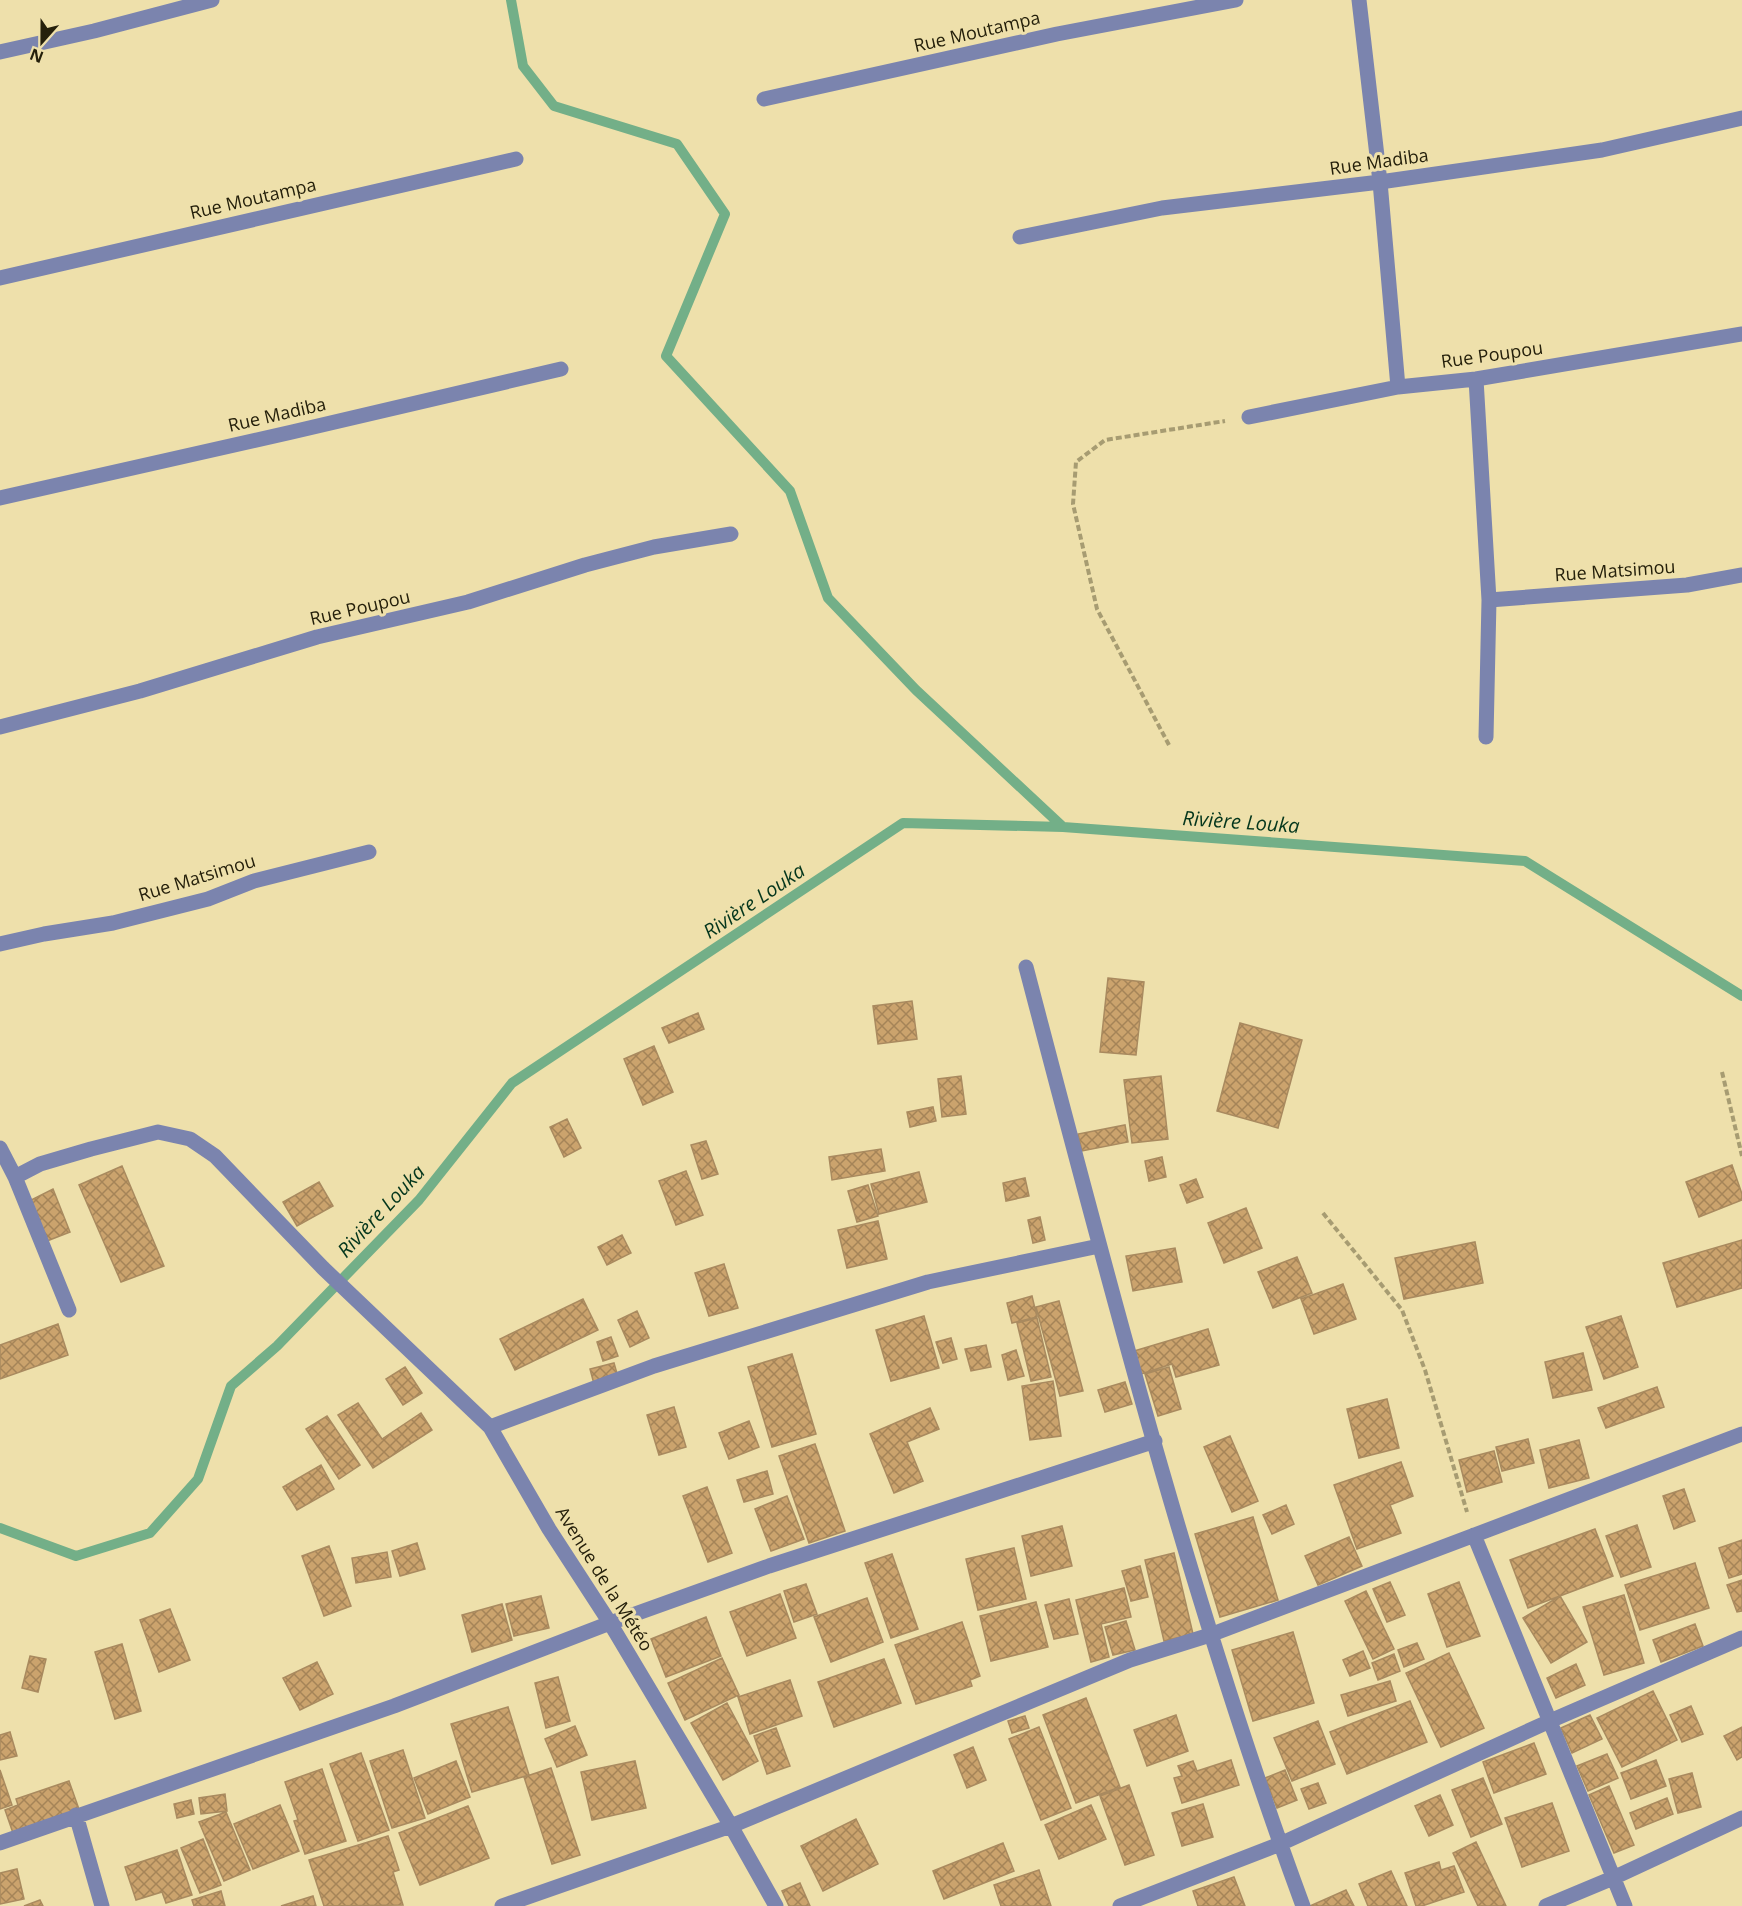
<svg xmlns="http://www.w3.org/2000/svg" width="1742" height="1906" font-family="'Open Sans',sans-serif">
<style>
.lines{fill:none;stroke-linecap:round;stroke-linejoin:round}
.stream{stroke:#73af88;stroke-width:10}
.building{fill:url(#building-cross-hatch);stroke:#a98a5f;stroke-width:1.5}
.path{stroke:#a79c72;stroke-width:4;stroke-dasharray:6 3;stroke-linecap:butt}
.minor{stroke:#7b84ae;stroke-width:15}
.labels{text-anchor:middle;stroke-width:6;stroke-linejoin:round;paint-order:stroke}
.street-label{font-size:18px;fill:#25200b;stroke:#eee0ab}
.water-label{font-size:20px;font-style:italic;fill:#04361c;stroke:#eee0ab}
</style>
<defs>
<pattern id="building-cross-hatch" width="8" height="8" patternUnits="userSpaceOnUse" patternTransform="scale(1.5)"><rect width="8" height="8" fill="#cba36d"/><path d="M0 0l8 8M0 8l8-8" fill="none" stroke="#a58458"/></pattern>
</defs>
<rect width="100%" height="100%" fill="#eee0ab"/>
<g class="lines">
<path class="stream" d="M511,0L523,66L554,106L677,144L725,214L666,356L790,491L828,598L916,690L1063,827
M0,1528L76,1556L150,1533L198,1479L231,1386L277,1346L419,1200L512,1083L903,823L1063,827L1525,861L1742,996"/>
</g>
<path class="building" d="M1108,978L1144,982L1136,1055L1100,1052Z
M912,1001L917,1039L878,1044L873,1006Z
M698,1013L704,1029L669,1043L662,1028Z
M1240,1023L1302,1040L1278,1128L1217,1111Z
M654,1046L673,1092L643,1105L624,1059Z
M961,1076L966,1114L942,1117L938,1079Z
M1161,1076L1168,1139L1132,1143L1124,1080Z
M933,1107L936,1121L910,1127L907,1112Z
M567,1119L581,1148L564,1157L550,1127Z
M1125,1125L1128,1142L1082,1151L1078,1134Z
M706,1141L718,1174L702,1179L691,1145Z
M881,1149L885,1171L832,1180L829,1157Z
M1162,1157L1166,1177L1149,1181L1145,1161Z
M1732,1165L1742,1194V1200L1699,1217L1686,1182Z
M122,1166L164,1266L121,1282L79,1185Z
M686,1171L703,1215L676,1225L659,1181Z
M919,1172L927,1202L879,1214L871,1184Z
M1025,1178L1029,1196L1006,1201L1003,1183Z
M1196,1179L1203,1197L1187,1203L1180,1185Z
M319,1182L333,1206L297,1226L283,1202Z
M868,1185L878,1216L857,1222L848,1191Z
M53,1189L70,1232L47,1241L29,1201Z
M1246,1208L1262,1248L1224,1263L1208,1223Z
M1040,1217L1045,1240L1033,1243L1028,1220Z
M878,1221L887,1259L847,1268L838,1230Z
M622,1235L631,1253L607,1265L598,1247Z
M1742,1240V1288L1677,1307L1663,1263Z
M1475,1242L1483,1283L1404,1299L1395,1258Z
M1175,1248L1182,1282L1133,1291L1126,1256Z
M1297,1257L1312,1293L1273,1308L1258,1272Z
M724,1264L738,1308L709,1316L695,1273Z
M1343,1284L1356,1319L1314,1334L1301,1299Z
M1032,1296L1037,1317L1012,1323L1007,1303Z
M583,1299L598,1330L515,1370L500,1339Z
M1059,1301L1083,1391L1060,1396L1036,1307Z
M637,1311L649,1338L630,1347L618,1320Z
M924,1316L939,1368L891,1381L876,1330Z
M1621,1316L1638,1367L1604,1379L1586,1327Z
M1037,1318L1051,1377L1031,1381L1017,1323Z
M58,1324L68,1355L0,1379V1345Z
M1208,1329L1219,1365L1176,1377L1172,1364L1141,1374L1134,1351Z
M611,1337L618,1356L603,1361L597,1342Z
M951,1338L957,1359L943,1363L936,1342Z
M986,1345L991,1367L971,1371L965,1349Z
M1016,1350L1024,1376L1008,1380L1002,1355Z
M1583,1353L1592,1390L1553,1398L1545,1362Z
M792,1354L816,1434L772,1447L748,1367Z
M614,1363L618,1377L594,1384L590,1369Z
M405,1367L422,1393L403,1405L386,1379Z
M1169,1367L1181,1409L1158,1416L1145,1374Z
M1053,1381L1061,1436L1030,1440L1022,1386Z
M1125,1382L1132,1404L1105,1412L1098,1390Z
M1657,1387L1664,1407L1606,1428L1598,1408Z
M1387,1399L1399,1448L1359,1458L1347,1409Z
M358,1403L382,1439L421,1413L432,1430L373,1468L338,1415Z
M674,1407L686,1447L659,1455L647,1415Z
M930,1408L939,1429L907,1442L923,1481L894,1493L870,1434Z
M327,1416L360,1465L339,1479L306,1429Z
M749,1421L759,1447L729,1459L719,1433Z
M1230,1436L1258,1501L1232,1512L1204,1447Z
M1528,1439L1534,1463L1502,1471L1496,1447Z
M1579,1440L1589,1478L1549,1488L1540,1450Z
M815,1444L845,1531L809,1543L779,1456Z
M1494,1451L1502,1482L1467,1492L1459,1460Z
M1401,1462L1413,1496L1390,1505L1401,1533L1357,1549L1334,1485Z
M321,1465L334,1489L297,1510L283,1487Z
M767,1471L773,1494L744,1502L737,1480Z
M707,1487L732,1553L708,1562L683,1496Z
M1684,1489L1695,1521L1674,1529L1663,1496Z
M787,1496L804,1539L771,1551L755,1509Z
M1286,1505L1294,1524L1272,1534L1263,1515Z
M1253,1517L1278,1600L1220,1617L1195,1534Z
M1637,1525L1651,1567L1621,1577L1606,1536Z
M1062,1526L1072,1566L1031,1576L1022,1536Z
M1595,1529L1613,1576L1528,1608L1510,1560Z
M1349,1537L1362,1566L1318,1585L1305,1556Z
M1742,1540V1574L1729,1578L1719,1548Z
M417,1543L425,1569L400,1576L392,1551Z
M329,1546L351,1606L324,1616L302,1556Z
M1014,1548L1026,1599L978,1610L966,1559Z
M387,1552L391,1577L356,1583L352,1558Z
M1174,1553L1193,1634L1164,1641L1145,1560Z
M892,1554L918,1629L891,1638L865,1563Z
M1695,1563L1709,1608L1640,1630L1625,1585Z
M1140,1566L1148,1597L1131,1601L1122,1571Z
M1742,1580V1611L1737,1612L1727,1585Z
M1390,1582L1405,1615L1387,1622L1373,1589Z
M1459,1582L1480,1636L1447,1647L1428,1594Z
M806,1584L817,1614L794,1622L784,1591Z
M1124,1588L1131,1617L1101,1624L1109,1657L1091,1662L1076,1600Z
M1366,1591L1394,1649L1373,1659L1345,1601Z
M780,1594L796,1638L747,1656L730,1612Z
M1624,1595L1644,1663L1604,1675L1583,1607Z
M541,1596L549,1628L514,1636L506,1604Z
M1560,1596L1587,1642L1551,1663L1523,1618Z
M867,1598L883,1642L831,1662L814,1617Z
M1069,1599L1078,1634L1054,1639L1045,1605Z
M1036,1602L1048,1647L991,1661L980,1616Z
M502,1604L512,1640L472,1652L462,1615Z
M170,1609L190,1660L159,1672L140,1620Z
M706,1617L721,1656L666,1677L651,1639Z
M1126,1621L1135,1650L1113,1655L1105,1627Z
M962,1622L980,1676L970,1680L972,1686L916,1704L895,1645Z
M1695,1624L1703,1646L1661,1662L1653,1640Z
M1293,1632L1314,1703L1253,1721L1232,1650Z
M1417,1643L1424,1659L1404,1667L1398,1650Z
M122,1644L141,1711L115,1719L95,1652Z
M1363,1651L1370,1668L1350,1676L1343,1660Z
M1449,1653L1484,1728L1441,1747L1406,1673Z
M1394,1654L1400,1671L1378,1680L1372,1663Z
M30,1656L46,1659L38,1692L22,1688Z
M722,1658L739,1695L685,1720L668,1683Z
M884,1659L901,1703L834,1727L818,1682Z
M317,1662L333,1694L300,1710L283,1678Z
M1576,1664L1585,1685L1556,1698L1547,1678Z
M558,1677L570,1721L546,1728L535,1683Z
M790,1680L802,1716L750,1734L738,1697Z
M1390,1681L1396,1701L1348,1716L1341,1695Z
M1653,1691L1677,1740L1622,1767L1597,1718Z
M1086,1698L1120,1787L1076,1803L1043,1715Z
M1410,1701L1427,1742L1347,1774L1330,1732Z
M727,1703L758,1761L723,1780L691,1723Z
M1691,1706L1703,1734L1682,1742L1670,1715Z
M508,1707L529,1775L472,1792L451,1724Z
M1176,1715L1188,1751L1147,1766L1134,1730Z
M1590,1715L1602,1739L1572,1753L1561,1728Z
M1025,1716L1029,1728L1012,1733L1008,1721Z
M1318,1721L1335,1764L1292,1781L1274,1738Z
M575,1726L587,1755L557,1767L545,1739Z
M1039,1727L1071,1808L1041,1820L1009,1739Z
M1742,1727V1757L1737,1760L1724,1736Z
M776,1728L790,1766L767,1774L754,1736Z
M10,1732L17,1756L0,1760V1735Z
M1534,1743L1546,1774L1494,1793L1483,1762Z
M973,1747L986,1780L967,1788L954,1755Z
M403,1750L425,1818L392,1828L370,1761Z
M361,1753L389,1830L358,1841L330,1764Z
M1607,1754L1618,1778L1588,1791L1577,1766Z
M1231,1760L1239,1785L1182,1803L1174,1778L1182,1776L1178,1766L1193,1761L1197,1771Z
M1656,1760L1666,1786L1631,1799L1621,1773Z
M456,1761L470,1797L428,1814L414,1778Z
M635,1761L646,1808L592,1820L581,1772Z
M551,1768L580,1855L552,1864L524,1777Z
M322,1769L346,1841L305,1854L294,1821L298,1820L285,1782Z
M0,1770L12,1805L0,1809Z
M1285,1770L1297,1800L1277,1808L1265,1778Z
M1692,1773L1701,1807L1678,1813L1669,1779Z
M1483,1778L1502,1824L1471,1837L1452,1790Z
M69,1781L80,1812L13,1833L5,1810L18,1805L16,1799Z
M1318,1783L1326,1803L1309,1809L1301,1789Z
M1129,1785L1154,1855L1125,1865L1100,1796Z
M1609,1786L1634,1845L1614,1853L1589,1795Z
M225,1794L227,1811L201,1814L199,1798Z
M1440,1795L1453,1825L1429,1836L1415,1806Z
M1667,1798L1673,1814L1636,1829L1630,1813Z
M191,1800L194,1814L177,1818L174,1804Z
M1552,1803L1569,1851L1522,1867L1505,1818Z
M1203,1804L1213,1837L1182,1846L1172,1813Z
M280,1805L299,1851L253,1869L234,1824Z
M1091,1805L1106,1839L1059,1859L1045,1825Z
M468,1806L489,1858L420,1885L399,1833Z
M226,1812L250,1870L224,1881L199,1822Z
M856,1819L878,1864L823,1891L801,1846Z
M388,1836L399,1870L393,1872L403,1905L324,1906L309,1860Z
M203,1839L221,1885L200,1893L181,1848Z
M1476,1842L1506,1906H1478L1453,1853Z
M1003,1843L1014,1871L944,1899L933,1871Z
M177,1850L192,1895L166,1903L162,1892L136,1900L125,1867Z
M1439,1862L1441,1870L1454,1866L1464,1892L1422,1906H1416L1405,1873Z
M17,1869L24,1899L0,1904V1873Z
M1039,1870L1051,1906H1001L994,1885Z
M1391,1871L1407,1906H1368L1359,1884Z
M1234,1877L1245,1906H1198L1193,1891Z
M800,1883L810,1906H789L782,1891Z
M1346,1890L1354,1906H1310Z
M221,1891L225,1906H194L192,1900Z
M313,1896L316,1906H281Z
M40,1900L43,1906H24Z"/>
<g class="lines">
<path class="path" d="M1169,745L1097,609L1073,504L1076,462L1105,440L1225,421
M1722,1072L1742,1156
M1323,1213L1402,1310L1425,1370L1467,1512"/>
<path class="minor" d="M1359,0L1380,182L1398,387
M0,52L94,31L212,0
M764,99L1057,34L1236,0
M1020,237L1162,208L1380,182L1602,150L1742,118
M0,278L516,159
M1476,379L1489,600L1486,737
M1249,417L1398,387L1476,379L1742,334
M0,498L292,432L561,369
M1489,600L1687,585L1742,575
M0,727L140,691L317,637L468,602L585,565L654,547L731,534
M0,944L44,934L113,923L208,899L254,881L369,852
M1026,967C1109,1283 1190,1600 1303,1906
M0,1148L15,1177L40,1164L91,1149L158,1132L190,1139L215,1156L323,1268L490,1427L549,1529L610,1623L731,1826L776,1906
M15,1177L69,1310
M490,1427L654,1366L928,1282L1099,1246
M1474,1535L1625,1906
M76,1815L102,1906
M0,1843L394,1706L610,1623L769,1566L1155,1441
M502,1906L731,1826L1130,1660L1210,1635L1742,1434
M1120,1906L1280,1844L1550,1721L1742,1638
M1546,1906L1613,1878L1742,1818"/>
</g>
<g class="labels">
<g class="street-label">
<text transform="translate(977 32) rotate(-13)" y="6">Rue Moutampa</text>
<text transform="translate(1379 162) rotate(-8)" y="6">Rue Madiba</text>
<text transform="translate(253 199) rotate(-13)" y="6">Rue Moutampa</text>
<text transform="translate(1492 355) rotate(-8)" y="6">Rue Poupou</text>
<text transform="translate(277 415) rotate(-13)" y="6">Rue Madiba</text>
<text transform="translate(1615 571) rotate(-4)" y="6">Rue Matsimou</text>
<text transform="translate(360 608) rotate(-13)" y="6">Rue Poupou</text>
<text transform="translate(197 878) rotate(-17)" y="6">Rue Matsimou</text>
<text transform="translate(604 1579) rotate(58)" y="6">Avenue de la Météo</text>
</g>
<g class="water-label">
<text transform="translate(1241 822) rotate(4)" y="7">Rivière Louka</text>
<text transform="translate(754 901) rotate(-34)" y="7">Rivière Louka</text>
<text transform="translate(381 1211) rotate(-47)" y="7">Rivière Louka</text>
</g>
</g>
<g transform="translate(42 42) rotate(201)" stroke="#eee0ab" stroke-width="4.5" paint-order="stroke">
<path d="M0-4.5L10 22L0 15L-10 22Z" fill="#25200b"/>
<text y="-9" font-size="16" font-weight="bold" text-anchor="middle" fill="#25200b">N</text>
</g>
</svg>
